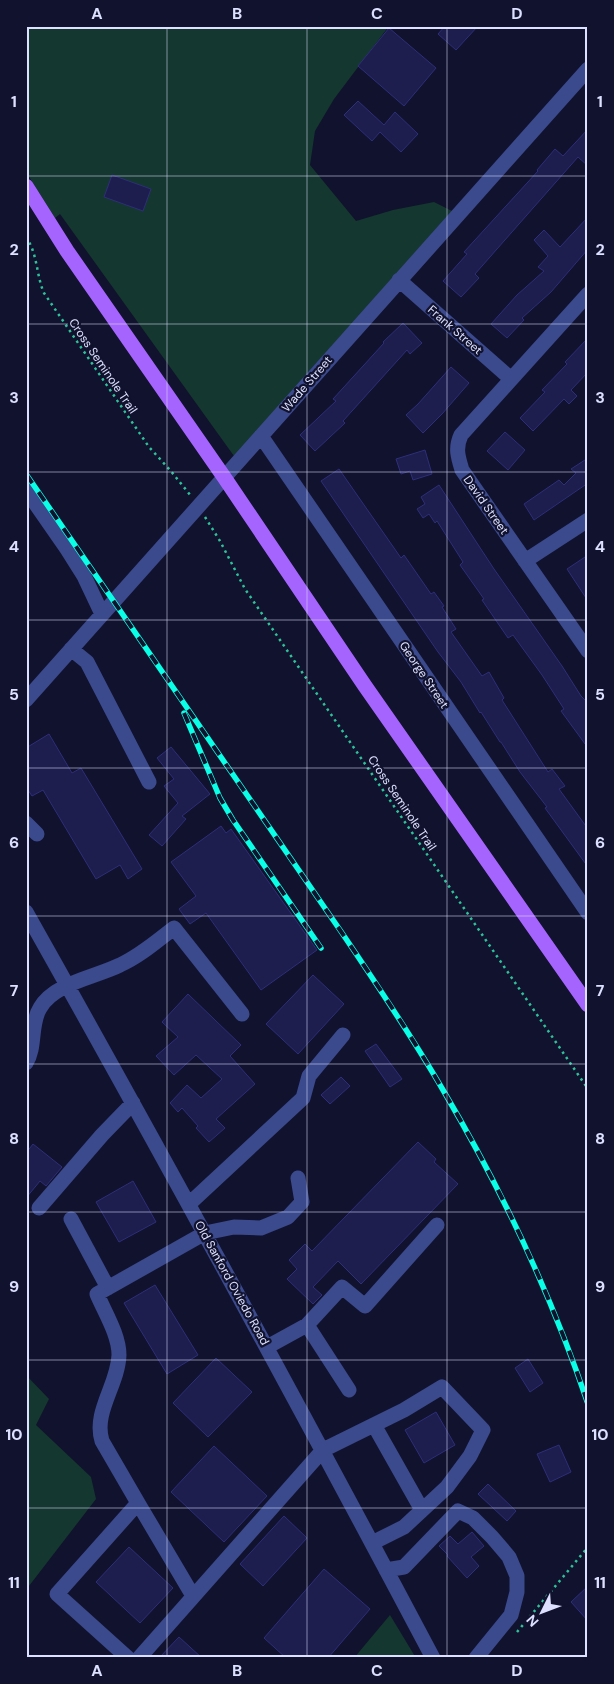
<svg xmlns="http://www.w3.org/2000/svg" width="614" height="1684" font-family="'DM Sans',sans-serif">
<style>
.green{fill:#14372f}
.building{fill:#1d1d4e;stroke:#2e2e7b}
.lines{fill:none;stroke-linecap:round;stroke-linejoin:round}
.path{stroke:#2ec29b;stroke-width:2.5;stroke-dasharray:2.5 4;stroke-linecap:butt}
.minor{stroke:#3b498d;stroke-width:15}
.major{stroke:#a664ff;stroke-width:15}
.rail-casing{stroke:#09ffe6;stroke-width:5.5}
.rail{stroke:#11122d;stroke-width:4;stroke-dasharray:11;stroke-linecap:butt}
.grid{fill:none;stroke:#dde0ff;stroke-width:1;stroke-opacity:0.55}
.labels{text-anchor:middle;stroke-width:4.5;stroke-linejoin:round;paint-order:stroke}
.street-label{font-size:12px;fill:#dde0ff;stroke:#11122d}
.neatline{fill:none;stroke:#dde0ff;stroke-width:2}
.grid-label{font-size:16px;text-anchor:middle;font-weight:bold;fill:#dde0ff}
</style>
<rect width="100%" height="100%" fill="#11122d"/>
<path class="green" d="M26,26H389L334,99L315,131L310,165L356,221L393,210L434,202L452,211L234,456L60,214L55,218L26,172Z
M26,1375L49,1399L36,1425L91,1477L96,1499L29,1586L28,1591L29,1594L26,1597Z
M390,1615L416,1658H354Z"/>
<path class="building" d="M445,26H478L456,50L438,34Z
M389,28L436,68L404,106L358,66Z
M358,101L384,125L395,112L418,134L401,152L380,132L372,141L344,115Z
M588,129V166L578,157L475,274L479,278L461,297L443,281L467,254L464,252L538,171L537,170L555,149L563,156Z
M112,175L151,189L143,211L104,197Z
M588,217V249L551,292L522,318L524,320L507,338L491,324L517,295L544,271L538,267L548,256L534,240L544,230L560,247Z
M403,323L422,343L410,354L407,350L343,421L345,423L315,451L300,435L336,401L333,399L384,343L383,342Z
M588,338V372L571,390L577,396L569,404L564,399L533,431L520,418L545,392L542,390L567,364L565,362Z
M451,367L469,383L442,414L423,433L406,415L418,404Z
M505,432L525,450L508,470L487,451Z
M425,450L432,474L413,480L410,471L401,474L396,459Z
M588,458V483L534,520L524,504L559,480L564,485L576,473L571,469Z
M339,469L401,558L404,555L431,594L434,592L444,606L442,607L456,629L451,632L482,676L489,672L504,698L502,700L548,772L552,769L565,786L559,789L588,829V867L545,808L547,807L520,772L501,742H500L481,712L480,713L461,682L438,652L321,481Z
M439,485L494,569L562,666L581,696L588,703V748L561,711L564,709L542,675L513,635L508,638L482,600L484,599L460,565L463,562L437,521L435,523L429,514L423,518L417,509L425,504L421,497Z
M588,555V601L567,569Z
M49,734L72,773L81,768L142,869L128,879L120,865L96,879L43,790L32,796L26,787V748Z
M171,747L210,794L182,816L186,819L162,846L149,835L178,803L164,786L174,779L157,758Z
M221,826L226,833L231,829L317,950L261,990L206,913L190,924L179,909L196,896L171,862Z
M313,975L344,1004L298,1054L266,1024Z
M188,994L241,1045L230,1056L255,1084L216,1119L225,1128L209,1142L196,1128L198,1126L182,1108L178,1112L170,1103L187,1085L201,1098L222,1079L196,1055L174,1075L156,1056L178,1037L162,1022Z
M376,1044L402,1079L390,1087L365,1051Z
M341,1077L350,1086L330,1104L321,1095Z
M418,1142L436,1159L434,1162L458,1184L361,1284L338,1261L313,1287L322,1295L313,1304L287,1279L297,1269L289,1260L305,1244L312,1251Z
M33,1144L62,1167L46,1186L40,1181L26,1198V1153Z
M133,1181L156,1222L119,1242L96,1202Z
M155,1285L198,1355L167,1374L124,1303Z
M216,1358L252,1392L208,1437L173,1403Z
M528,1359L543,1383L530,1392L515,1368Z
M436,1412L455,1445L424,1463L405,1430Z
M559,1445L571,1472L550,1482L537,1454Z
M214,1446L267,1496L224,1542L171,1492Z
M488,1484L516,1511L507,1521L478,1494Z
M284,1516L307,1538L263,1586L240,1564Z
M472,1532L484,1546L471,1557L479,1566L467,1578L447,1556L448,1555L439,1546L450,1536L458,1544Z
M129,1547L173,1588L140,1623L96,1582Z
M324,1569L370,1609L328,1658H286L264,1638Z
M588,1586V1621L571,1602Z
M179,1637L202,1658H159Z"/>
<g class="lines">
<path class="path" d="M26,237C38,254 36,275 44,293L149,447L170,470L191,496
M205,517L220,541L245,589L588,1089
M517,1632L588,1547"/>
<path class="minor" d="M399,280L511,379
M588,294L461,435C455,448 458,457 462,470L588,651
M261,436L588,913
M26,490L67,549L84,576L102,614
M525,561L588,520
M71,649L87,662L149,782
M26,700L588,69
M26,823L37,834
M26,912C165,1159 300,1407 433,1658
M26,1063C36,1047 30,1024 40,1008C54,983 96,977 120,965C140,956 157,941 174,928L242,1014
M189,1204L303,1098L309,1076L343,1035
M39,1208L102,1135L133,1103
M71,1219L108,1288
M307,1325L342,1287L365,1306L437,1225
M267,1347L307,1325L349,1390
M374,1425L422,1510
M138,1503L193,1596
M386,1570L404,1567L458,1511L473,1518L492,1537L509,1557L517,1576V1592L511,1615L476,1658
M128,1658L57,1594L138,1503L102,1441C93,1412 118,1385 119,1355C119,1335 105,1313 97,1294L205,1233L234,1227L261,1228L288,1217L302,1202L298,1178
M139,1658L323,1450L404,1410L442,1387L483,1430L470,1456L447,1487L404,1527L372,1543"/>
<path class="major" d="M26,186L67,251L224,477L365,686L588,1005"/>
<defs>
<path id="rail" d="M26,474L340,930C376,983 411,1035 443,1090C502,1190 551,1294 588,1404
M184,713L220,798L233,820L321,948"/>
</defs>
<use href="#rail" class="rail-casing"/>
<use href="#rail" class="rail"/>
</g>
<path class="grid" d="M167,26V1658M307,26V1658M447,26V1658M26,176H588M26,324H588M26,472H588M26,620H588M26,768H588M26,916H588M26,1064H588M26,1212H588M26,1360H588M26,1508H588"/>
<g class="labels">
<g class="street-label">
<text transform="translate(455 330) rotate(41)" y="4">Frank Street</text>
<text transform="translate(103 366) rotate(56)" y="4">Cross Seminole Trail</text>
<text transform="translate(307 384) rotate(-49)" y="4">Wade Street</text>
<text transform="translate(486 505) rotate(55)" y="4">David Street</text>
<text transform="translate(424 675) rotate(56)" y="4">George Street</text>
<text transform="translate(402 803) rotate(56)" y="4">Cross Seminole Trail</text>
<text transform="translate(232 1283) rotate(61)" y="4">Old Sanford Oviedo Road</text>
</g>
</g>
<rect width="614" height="1684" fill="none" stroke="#11122d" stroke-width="55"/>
<g transform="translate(542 1612) rotate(228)" stroke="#11122d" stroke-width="4" paint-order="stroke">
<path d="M0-4L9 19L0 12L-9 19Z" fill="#dde0ff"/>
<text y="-8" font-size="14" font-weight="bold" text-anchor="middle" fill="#dde0ff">N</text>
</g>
<rect x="28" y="28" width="558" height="1628" class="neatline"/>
<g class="grid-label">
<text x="97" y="19">A</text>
<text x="237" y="19">B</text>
<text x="377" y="19">C</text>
<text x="517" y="19">D</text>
<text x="14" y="107">1</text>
<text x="600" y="107">1</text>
<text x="14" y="255">2</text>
<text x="600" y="255">2</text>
<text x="14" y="403">3</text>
<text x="600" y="403">3</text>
<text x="14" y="552">4</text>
<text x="600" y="552">4</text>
<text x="14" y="700">5</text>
<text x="600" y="700">5</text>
<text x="14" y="848">6</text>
<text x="600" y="848">6</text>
<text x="14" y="996">7</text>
<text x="600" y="996">7</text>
<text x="14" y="1144">8</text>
<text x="600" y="1144">8</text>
<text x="14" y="1292">9</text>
<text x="600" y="1292">9</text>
<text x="14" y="1440">10</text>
<text x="600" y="1440">10</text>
<text x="14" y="1588">11</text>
<text x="600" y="1588">11</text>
<text x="97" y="1676">A</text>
<text x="237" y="1676">B</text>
<text x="377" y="1676">C</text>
<text x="517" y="1676">D</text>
</g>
</svg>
